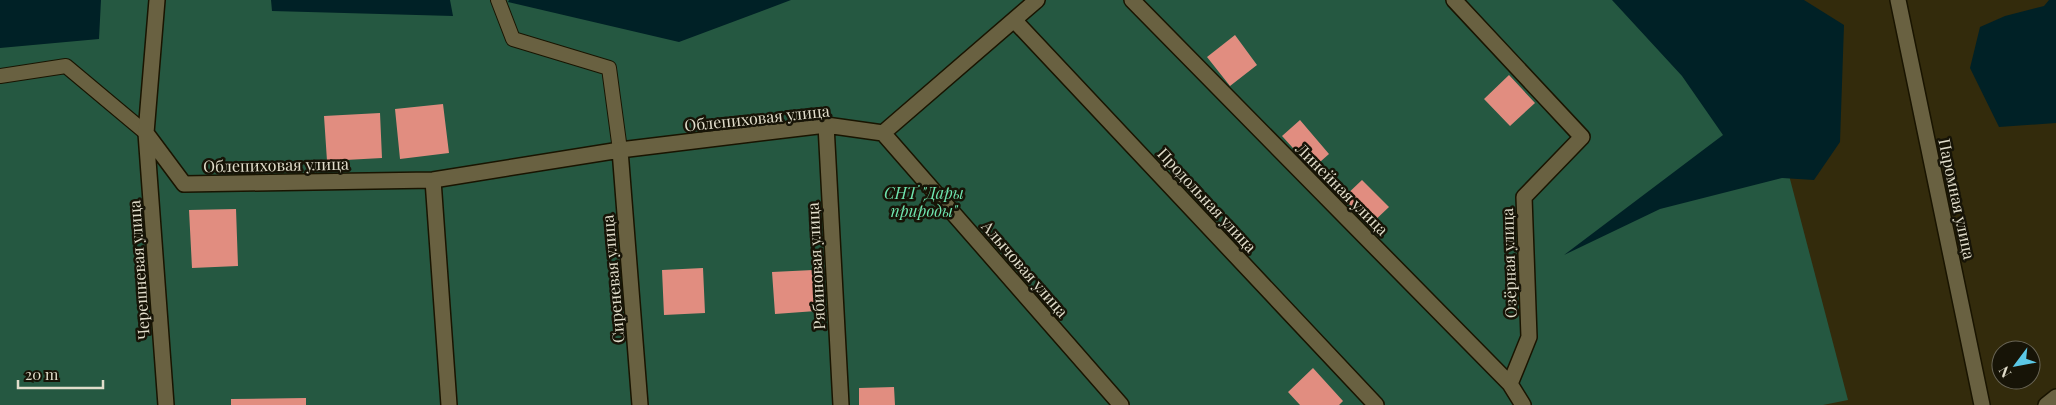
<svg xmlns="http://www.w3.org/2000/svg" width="2056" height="405" font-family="'Playfair Display',serif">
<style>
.green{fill:#255841}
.water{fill:#002126}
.building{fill:#e18d80}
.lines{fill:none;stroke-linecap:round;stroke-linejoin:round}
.service-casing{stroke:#191400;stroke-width:16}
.minor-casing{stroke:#191400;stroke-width:18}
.tertiary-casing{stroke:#191400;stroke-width:18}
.service{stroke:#696141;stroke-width:14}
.minor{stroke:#696141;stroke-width:15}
.tertiary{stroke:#696141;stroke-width:15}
.labels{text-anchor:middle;stroke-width:5;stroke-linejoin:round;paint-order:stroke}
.street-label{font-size:16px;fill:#e1ddcb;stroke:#171407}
.park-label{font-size:16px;font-style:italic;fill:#6fe6b0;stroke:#171407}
</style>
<rect width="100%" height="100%" fill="#332b0c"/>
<path class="green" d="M0,0H1743L1848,400L1823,405H0Z"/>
<path class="water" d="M0,0H101L99,39L0,48Z
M271,0H450L453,16L272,11Z
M509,0H791L679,42L508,2Z
M1612,0H1804L1844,25L1840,142L1814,180L1782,178L1660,209L1564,255L1723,135L1682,76Z
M2049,0H2056V123L1999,127L1970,68L1980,27L2005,16L2044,6Z"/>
<path class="building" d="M1235,35L1257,65L1230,86L1207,57Z
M1509,75L1535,103L1510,126L1484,99Z
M443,104L449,153L400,159L395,109Z
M380,113L382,158L327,161L324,116Z
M1300,120L1329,154L1312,169L1282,136Z
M1362,180L1389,207L1370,225L1343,198Z
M236,209L238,266L192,268L189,210Z
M703,268L705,313L664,315L662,270Z
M813,270L816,311L775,314L772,272Z
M1313,368L1343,401L1339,405H1300L1288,392Z
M894,387L895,405H859V388Z
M306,398V405H231V399Z"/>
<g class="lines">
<defs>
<path id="service" d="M498,0L513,39L609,68L620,150
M0,76L66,66L146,133"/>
<path id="minor" d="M157,0L146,133L166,405
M1132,0L1510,384L1523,405
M1454,0L1582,137L1524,197L1529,337L1510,384
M1014,20L1376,405
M826,125L841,405
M146,133L184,184L433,180L620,150L826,125L883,133L1037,0
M883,133L1121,405
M620,150L640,405
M433,180L449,405"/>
<path id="tertiary" d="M1898,0L1982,405
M2046,405L2056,397"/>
</defs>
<use href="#service" class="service-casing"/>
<use href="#minor" class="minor-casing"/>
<use href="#tertiary" class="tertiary-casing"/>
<use href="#service" class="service"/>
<use href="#minor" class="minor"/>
<use href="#tertiary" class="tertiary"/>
</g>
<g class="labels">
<g class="street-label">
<text transform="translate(757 118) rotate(-6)" y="6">Облепиховая улица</text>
<text transform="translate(276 165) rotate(-1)" y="6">Облепиховая улица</text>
<text transform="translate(1342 189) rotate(45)" y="6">Линейная улица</text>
<text transform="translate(1957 199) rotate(78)" y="6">Паромная улица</text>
<text transform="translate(1207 200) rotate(47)" y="6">Продольная улица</text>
<text transform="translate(1509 263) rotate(-92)" y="6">Озёрная улица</text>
<text transform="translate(816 266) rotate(-93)" y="6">Рябиновая улица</text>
<text transform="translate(1025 269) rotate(49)" y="6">Алычовая улица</text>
<text transform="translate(139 270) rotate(-94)" y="6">Черешневая улица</text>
<text transform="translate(613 279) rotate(-95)" y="6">Сиреневая улица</text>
</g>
<g class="park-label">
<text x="924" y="199">СНТ "Дары<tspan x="924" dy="18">природы"</tspan></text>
</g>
</g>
<g transform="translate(2016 365) rotate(238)"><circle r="24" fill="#171407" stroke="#686455"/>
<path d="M0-4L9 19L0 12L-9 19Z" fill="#5bc8e6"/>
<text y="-8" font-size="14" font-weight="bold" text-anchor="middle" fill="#e1ddcb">N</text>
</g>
<path d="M18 380v8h85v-8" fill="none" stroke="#e1ddcb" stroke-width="2.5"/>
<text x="25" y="380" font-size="15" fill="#e1ddcb" stroke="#171407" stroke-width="4" paint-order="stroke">20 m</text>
</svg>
